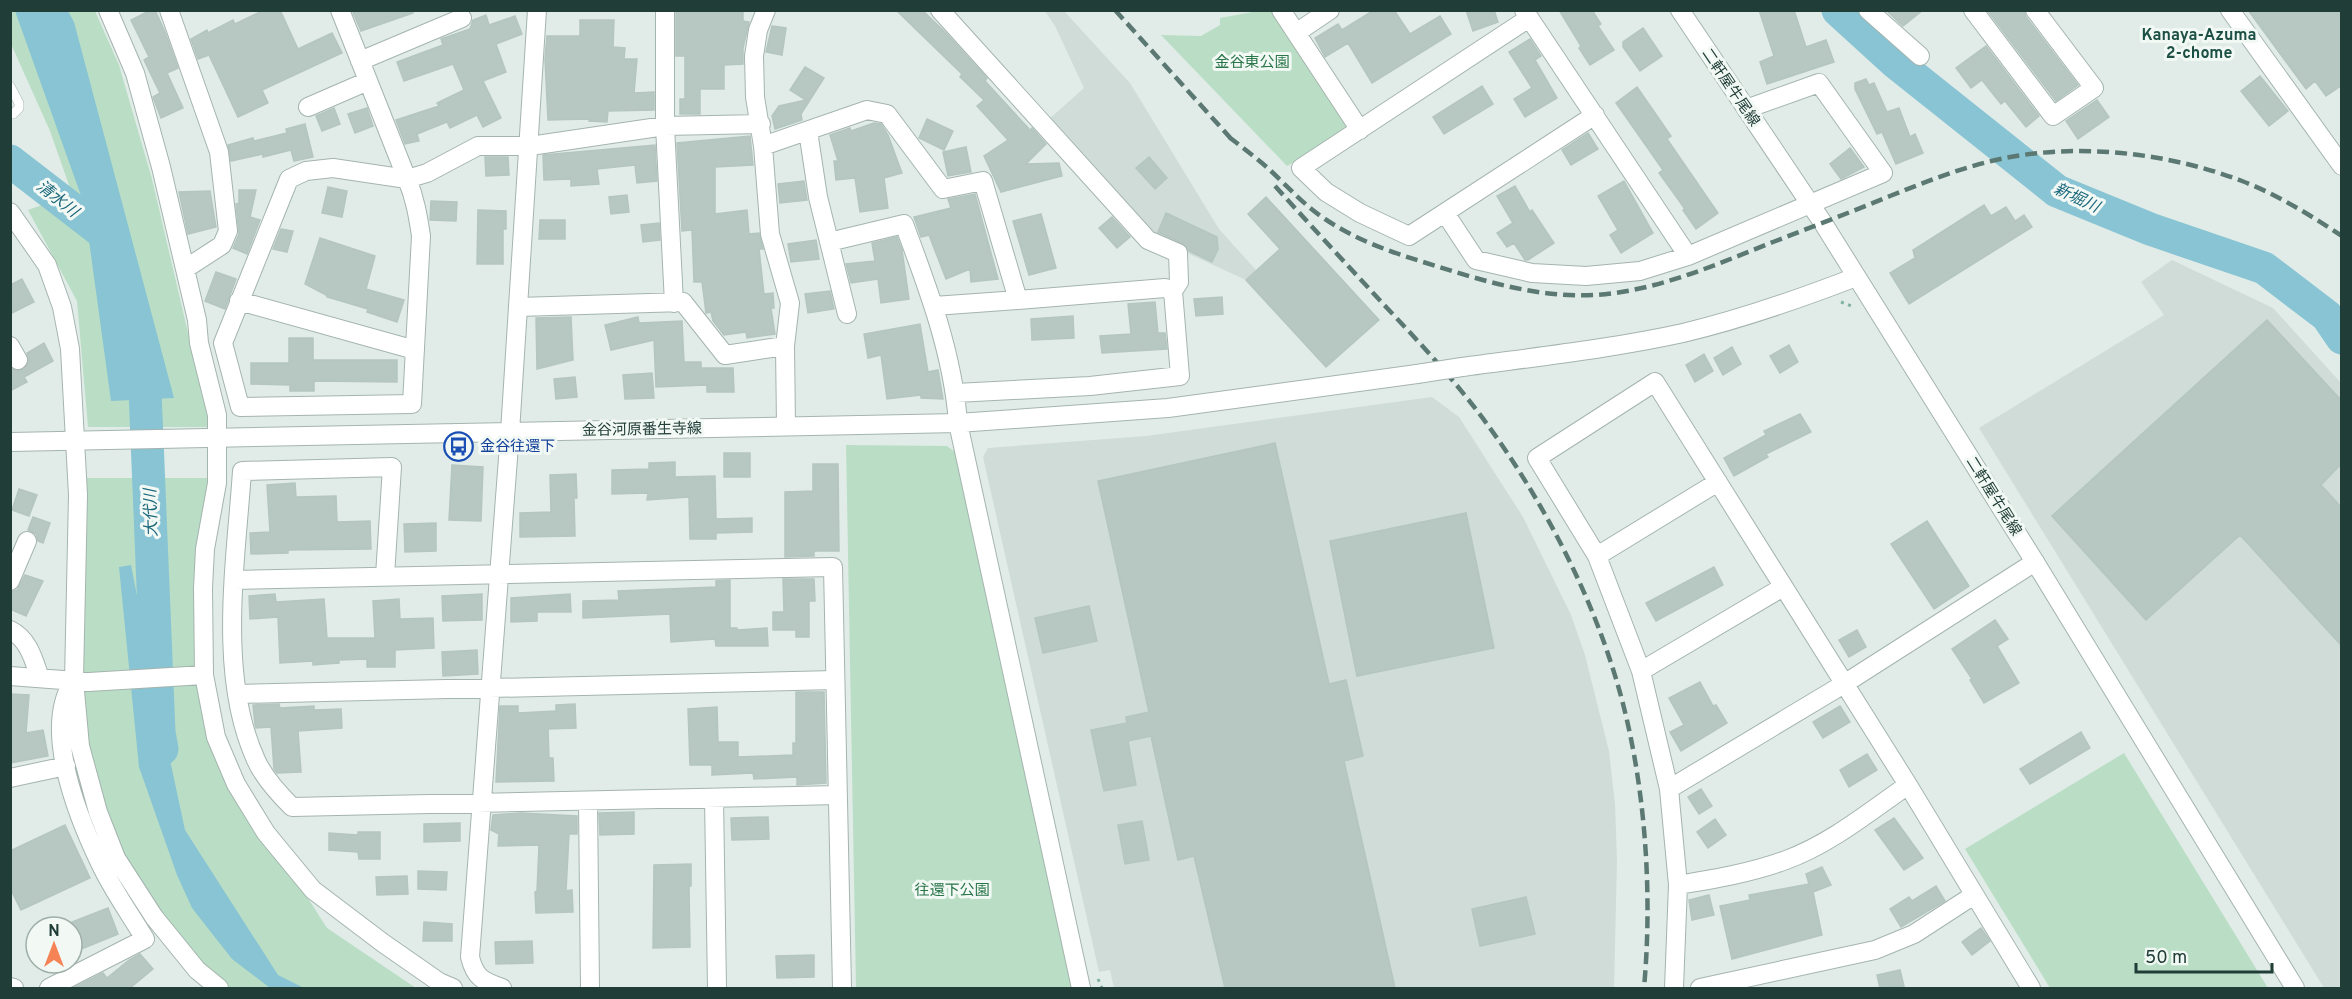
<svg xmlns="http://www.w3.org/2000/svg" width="2352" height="999" font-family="Overpass,'Noto Sans JP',sans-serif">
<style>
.built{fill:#cfdcd7}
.green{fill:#badec5}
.water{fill:#88c4d3}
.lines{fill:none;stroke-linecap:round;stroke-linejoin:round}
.river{stroke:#88c4d3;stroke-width:33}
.building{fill:#b7c7c1;stroke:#b4c6bf;stroke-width:1.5}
.service-casing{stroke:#a4b4af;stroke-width:10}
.minor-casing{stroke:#a4b4af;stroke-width:20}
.tertiary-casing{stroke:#a4b4af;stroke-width:20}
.path{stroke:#81b1a3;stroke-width:3;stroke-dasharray:3 4.5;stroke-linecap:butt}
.service{stroke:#fff;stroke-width:9}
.minor{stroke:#fff;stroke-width:18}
.tertiary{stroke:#fff;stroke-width:18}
.rail{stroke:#5b7972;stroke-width:4.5;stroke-dasharray:12 6;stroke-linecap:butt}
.tertiary-bridge-casing{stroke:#a4b4af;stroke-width:20;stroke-linecap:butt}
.tertiary-bridge{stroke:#fff;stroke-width:18}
.labels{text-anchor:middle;stroke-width:6;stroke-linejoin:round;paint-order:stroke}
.park-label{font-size:15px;fill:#2a754a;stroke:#f2f9f5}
.street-label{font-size:15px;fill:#213d37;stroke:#f2f9f5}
.transit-label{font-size:15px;fill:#164399;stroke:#f2f9f5;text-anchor:start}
.neighbourhood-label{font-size:16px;font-weight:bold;fill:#1c5045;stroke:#f2f9f5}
.water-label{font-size:16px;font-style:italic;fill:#1a677b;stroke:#f2f9f5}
</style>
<rect width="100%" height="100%" fill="#e1ece8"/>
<path class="built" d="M1045,11H1064L1130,83L1219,229L1256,270L1246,280L1150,236L1047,121L1084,88L1055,26Z
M2172,260L2273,308L2341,383V988H2324L1979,428L2164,315L2141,282Z
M1432,397L1459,417L1523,517L1571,615L1585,655L1609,751L1615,804L1617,860L1614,988H1114L1110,970L1099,972L983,457L988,448L1146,436Z"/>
<path class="green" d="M10,11H95L119,65L152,179L210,427H88L77,301L28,210L72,194L50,131L11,44Z
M1258,11H1275L1352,126L1349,134L1287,166L1161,35L1201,36L1220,25V18Z
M846,445L947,446L958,454L1074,988H856Z
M81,478H212L201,578L216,745L266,833L327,928L416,988H226L197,964L113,850L80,746Z
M2124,753L2268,988H2050L1965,849Z"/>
<path class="water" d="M15,11H68L74,22L174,398L111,401L84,204Z
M131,565L158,704L185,830L278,975L304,988H270L232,959L192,908L177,875L139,767L119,567Z"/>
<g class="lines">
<path class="river" d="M1838,10L1895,62L2057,191L2150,229L2264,268L2327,316L2342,338
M10,161L106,235
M140,355L145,391L159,732L162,749"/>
</g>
<path class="building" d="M151,10H155L165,32L178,68L167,73L183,108L161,118L153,97L160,93L144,60L149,57L131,20Z
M264,10H280L298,49L332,33L342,53L262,90L268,103L238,117L209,55L198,59L191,39L207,30L208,33L233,20L235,24Z
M352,10H413V13L361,31Z
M676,10H743V21L749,22L743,48V64L724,65V89H700V114H680V99H685V56H676Z
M896,10H922L945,32L987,78L985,81L1030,130L1032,128L1046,144L1026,164L1059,163L1062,176L1001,192L984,156L1008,140L977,106L984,100L960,77L962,74Z
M1374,10H1394L1410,34L1440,16L1451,34L1372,83L1348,43L1325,57L1315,38L1338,24L1342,30Z
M1466,10H1494L1498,22L1473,31Z
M1559,10H1592L1601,24L1598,26L1614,50L1590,65L1579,48L1581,46Z
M1759,10H1794L1806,47L1826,40L1834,62L1767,84L1760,62L1774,56Z
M1886,10H1923L1903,26Z
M1987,10H2024L2026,17L2078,85L2056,101Z
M2248,10H2342V85L2326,96L2315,81L2306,89Z
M486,15L489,25L515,16L522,34L496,44L506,72L483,81L501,118L483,127L477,115L450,128L447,122L417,134L419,141L405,144L396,120L439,106L437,103L464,90L453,64L404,81L397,62L443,45L441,39L470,29L473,20Z
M580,20H614L613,47L625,48L624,59H637L634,93L654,92V110L608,111L607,122L589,121V119L548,120L545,59L547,36H580Z
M772,26L786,28L782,55L766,52Z
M1643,28L1662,56L1640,71L1623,47V42Z
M1530,39L1541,56L1535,60L1557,98L1525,117L1514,99L1532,88L1509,52Z
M1986,46L2039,116L2026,127L2005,101L2001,104L1982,80L1971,88L1956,68Z
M805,67L824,78L801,114L802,120L775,129L772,116L779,106L806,100L790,90Z
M2260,76L2288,111L2269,126L2241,91Z
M1866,79L1869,85L1874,83L1887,112L1899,108L1910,137L1915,134L1923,153L1896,164L1882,132L1877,134L1855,89V83Z
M1482,86L1493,104L1444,134L1433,117Z
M1637,87L1671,136L1667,139L1718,213L1696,229L1683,210L1685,209L1659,173L1663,170L1616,103Z
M2097,100L2109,117L2078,139L2066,121Z
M334,108L340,124L322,131L316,116Z
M367,108L373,126L355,133L348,114Z
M927,119L953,131L944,150L919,138Z
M874,123L881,124L888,135L902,173L884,178L888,208L860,212L855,178L836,180L834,161H838L830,135L850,128L851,131Z
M305,124L313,157L294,161L291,150L263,157V154L231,161L228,145L253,138L254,141L287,133L286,129Z
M1588,133L1598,149L1571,165L1562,150Z
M750,136L753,165L715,167V214L747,210L749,234L759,233L763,249H759L764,294L773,293L774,308H771L775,334L747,338L746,332L724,335L713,321L711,312L706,313L702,282H694L692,230L682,231L677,143Z
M655,145L657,181L637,183L635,165L597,169L599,184L571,186V179L544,180L543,155Z
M966,147L971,172L948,176L943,152Z
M1850,148L1864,167L1841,179L1830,164Z
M485,157H508L509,175L486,176Z
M1149,157L1167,178L1155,189L1136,168Z
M804,181L807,200L780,203L778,184Z
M1624,181L1653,233L1621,253L1610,235L1618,230L1598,196Z
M1515,186L1530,212L1532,210L1554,243L1528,260H1525L1514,243L1507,247L1497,233L1513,223L1497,196Z
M328,187L347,191L342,217L322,213Z
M239,190H256L250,217L260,220L247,254L233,248L239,234L236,204L239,203Z
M210,191L216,227L188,234L179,192Z
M975,194L998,279L971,282L970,269L946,279L929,235L921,237L914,217L951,208L948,199Z
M627,195L629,212L611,214L609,197Z
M1266,197L1379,320L1326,367L1246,280L1280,249L1248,214Z
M431,201L457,202L456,221L430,220Z
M1984,205L1991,216L2006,207L2015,221L2024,215L2032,227L1909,304L1890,273L1915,258L1913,250Z
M478,210L506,211V229H503V264H477Z
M1166,213L1217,237L1218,249L1212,262L1189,251L1182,243L1158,232Z
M1041,214L1056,268L1029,275L1013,221Z
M1112,217L1130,237L1117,248L1099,228Z
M540,220H565V239H539Z
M659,223L660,240L643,242L641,225Z
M281,229L293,231L287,252L273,249Z
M897,237L902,250L909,299L881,303L878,279L851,283L846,264L875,261L872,243Z
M320,238L375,256L366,289L404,300L397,322L367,312L368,309L327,297L328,296L305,284Z
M816,240L819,259L791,262L788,244Z
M216,272L236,279L225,309L205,301Z
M22,279L34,302L10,314V285Z
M830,291L834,309L808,313L805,294Z
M1222,297L1223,314L1196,316L1194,299Z
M1155,302L1158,333H1165L1167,349L1102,353L1100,336L1131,334L1128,304Z
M1073,316L1074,338L1032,340L1031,319Z
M571,317L573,360L537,369L536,318Z
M638,317L639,323L682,321L684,362H701V368H733L734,392H707V385L656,387L654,340L611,350L605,325Z
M2267,320L2342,401V463L2321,485L2342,508V646L2240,535L2146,620L2052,516Z
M920,324L928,372L938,370L943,399L921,398V395L887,399L881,355L868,358L864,334Z
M289,338H313V360H397V382L314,381V391H290V385L251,384V363H289Z
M44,343L53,361L24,377L27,382L10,391V368L17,371L24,369L29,361L27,353Z
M1789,345L1798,362L1780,373L1770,356Z
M1732,347L1741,364L1723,375L1714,358Z
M1704,354L1713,371L1695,382L1686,365Z
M652,373L654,398L625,399L623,375Z
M575,377L577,397L556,399L554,379Z
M1800,414L1811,432L1766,454L1768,457L1734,476L1724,458L1766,435L1764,431Z
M1275,443L1329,684L1346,680L1363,756L1344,761L1395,988H1225L1194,856L1178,860L1151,736L1128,741L1136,785L1104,791L1091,730L1127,723L1126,717L1149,712L1098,481Z
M724,453H750V477H724Z
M675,462V477L715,476L716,519L752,518V532L716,533V539H690L689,497L647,500L648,493L612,494V470L649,469V463Z
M813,464H838L839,551H814V556L785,557V492L813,491Z
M452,465L483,467L481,521L449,520Z
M576,474L577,498H574L575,536L520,537V513L551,512L550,475Z
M295,483L296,497L336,496L337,522L370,521L371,549L288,550V553L251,554L250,533L270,532L267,485Z
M19,489L37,495L29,516L12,510Z
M1466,513L1494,648L1357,676L1330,541Z
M33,517L50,523L43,543L38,541L36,534L28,530Z
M1927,521L1969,586L1934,609L1891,544Z
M436,523V551L405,552L404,524Z
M1714,567L1723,585L1656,621L1646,603Z
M25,575L43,581L26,616L10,609V592L17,590Z
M783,579H814L815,601H809V637H796V630H773V612H784Z
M730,580V628H737V630L767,628L768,646H716L715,639L671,642L670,614L583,618V601L619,600L618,591L716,587V581Z
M275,594L276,602L324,599L327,638H375L373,601L399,599L400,619L433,618L434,648L395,650V667H367V659L339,660V663L313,665V661L280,663L278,617L250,619L249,596Z
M482,594V620L443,621L442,596Z
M570,594L571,612H537V621L511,622V598Z
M1089,606L1097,641L1043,653L1035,618Z
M1995,620L2008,639L1997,646L2019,683L1984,703L1970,680L1972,679L1952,649Z
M1857,630L1866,647L1849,657L1839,640Z
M477,650L478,674L443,676L442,652Z
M1700,682L1713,706L1716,705L1727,723L1681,751L1670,732L1684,725L1669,698Z
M796,692H824L826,783L797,785V777L754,779L753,773L712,775V765H690L688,709L717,707L718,742H738V757L793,755V743H796Z
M10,694L29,695L26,733L43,730L48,756L10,763Z
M279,704L280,708L314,706V710L341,709L342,728L298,731L301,772L277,773L274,769L271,727L256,728L255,724L253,705Z
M575,704L576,728L548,729L549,758H553L554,781L496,782L500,706H518V713L556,711V705Z
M1840,706L1850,722L1823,738L1813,722Z
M2081,732L2090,748L2030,784L2020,769Z
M1867,754L1877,770L1849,787L1840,770Z
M1701,789L1712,806L1699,814L1688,797Z
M634,812V834L600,835L599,813Z
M521,813L577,816V834H569L566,891L572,890L573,912L536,913L535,892L537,891L539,845L498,846L499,834L491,830L493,815Z
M768,817L769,839L732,840L731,818Z
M1894,818L1923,858L1904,870L1875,830Z
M1715,819L1726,835L1708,848L1697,832Z
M1142,821L1149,860L1125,864L1118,825Z
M460,823V841L424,842V824Z
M65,825L90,878L21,910L10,888V851Z
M358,832H380V859H359L358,852L329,850V833L358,835Z
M691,864V886H689L690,947L653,948L654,865Z
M1822,867L1831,885L1813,892L1822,935L1732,959L1720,906L1750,900L1749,895L1809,884L1806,874Z
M418,871L447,872L446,890L418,889Z
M407,876L408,894L377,895L376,877Z
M1936,886L1945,901L1901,927L1890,909L1909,897L1912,901Z
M1709,895L1714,915L1692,920L1689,900Z
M1526,897L1535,934L1480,946L1472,909Z
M108,908L118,934L72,953V922Z
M424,922L452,924V941H423Z
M1981,928L1990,941L1972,955L1962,942Z
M532,941L533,963L496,964L495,942Z
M140,954L153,969L130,988H73L103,973L107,978L129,960Z
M814,955V977L777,978L776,956Z
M1900,970L1904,986L1880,988L1877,975Z"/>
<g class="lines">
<defs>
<path id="service" d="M10,86L19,103V108L13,114H10"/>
<path id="minor" d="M108,10L135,73L161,167L197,320L199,343L217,415V483L205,549L203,588L204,675L216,737L236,784L266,833L313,890L383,943L439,982L453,988
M169,10L219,152L228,231L222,245L185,269
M340,10L407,179C415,198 418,216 421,236L412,404L240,407L223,343L289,179L306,171L333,168L407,179L427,173L478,146H530L665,126L761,124
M665,10V126L674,303
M766,10L758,30L754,56L755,97L763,146L770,234L790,303L785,346L786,426
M940,10L1148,240L1178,253L1179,282L1173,291
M1281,10L1360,130
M1524,10L1688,256
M1868,10L1920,56
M1973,10L2053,116L2094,88L2035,10
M2230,10L2342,166
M1529,18L1301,168L1326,192L1360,213L1409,236L1595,115
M1296,33L1330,10
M360,61L462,18
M308,107L368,81
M808,131L818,197L847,314
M763,146L867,110L887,114L943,189L983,181L1018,300L934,306
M10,212L47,265L62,307L70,349L78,495L74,680L80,746L98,812L116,858L154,917L197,970L219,988
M1445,213L1476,260L1532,273L1586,276L1640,271L1688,256L1883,173L1819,83L1746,109
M829,242L904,224C928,288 953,354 958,423
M239,301L415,350
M518,307L683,302L725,355L785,346
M10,346L18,360
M956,393L1090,386L1180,376L1173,291L1165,288L1018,300
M1597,556L1718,482
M385,576L392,467L242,471C236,562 217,675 256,760C264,778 279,794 292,807L838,795
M235,580L833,567L842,988
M10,581L27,541
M10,630C29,639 34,661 40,678
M1641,671L1783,587
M10,676L89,682L204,675
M238,694L835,680
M10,778L66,766
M1669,789L1844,684L2035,562
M714,798L717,988
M588,801L590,988
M1678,885C1714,879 1751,873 1786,860C1830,844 1869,812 1908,785
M10,987L14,988
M49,988L145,939C130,914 112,889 100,863C78,817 42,729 73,682
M502,988C483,981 475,978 470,957L510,432
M1674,988L1678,885L1669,789L1641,671L1597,556L1537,458L1655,382L1908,785L2031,988
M1700,988L1875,950L1914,934L1974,895"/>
<path id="tertiary" d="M1680,10L1823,223L2035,562L2295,988
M1462,367C1535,357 1610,349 1683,333C1742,319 1799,299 1856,277
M958,423L1081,988
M510,432L537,10
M10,442L958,423L1168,408L1417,374"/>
</defs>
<use href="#service" class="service-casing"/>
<use href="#minor" class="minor-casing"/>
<use href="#tertiary" class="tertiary-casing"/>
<path class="path" d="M1841,302L1854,307
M1098,979L1102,988"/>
<use href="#service" class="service"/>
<use href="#minor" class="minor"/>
<use href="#tertiary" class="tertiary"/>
<path class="rail" d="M1115,10L1234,142
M1229,137C1243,148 1258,159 1271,171C1289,188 1305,206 1325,219C1359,242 1397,254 1436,266C1487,282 1540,298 1595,295C1657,291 1715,265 1773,242C1812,227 1851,212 1890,196C1928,181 1965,166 2005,158C2081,143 2169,153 2242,181C2278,195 2310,215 2342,236
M1275,186C1312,227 1350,268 1387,308C1422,345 1457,383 1487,424C1543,501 1590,591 1617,682C1645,777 1653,890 1644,988"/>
<defs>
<path id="tertiary-bridge" d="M1417,374L1462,367"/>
</defs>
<use href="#tertiary-bridge" class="tertiary-bridge-casing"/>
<use href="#tertiary-bridge" class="tertiary-bridge"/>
</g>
<defs>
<symbol id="bus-ring" viewBox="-11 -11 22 22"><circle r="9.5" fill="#f2f9f5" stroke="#1a4fb4" stroke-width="1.5"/><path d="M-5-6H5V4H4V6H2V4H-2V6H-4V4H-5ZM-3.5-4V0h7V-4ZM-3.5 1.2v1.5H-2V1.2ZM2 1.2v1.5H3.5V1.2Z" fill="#1a4fb4"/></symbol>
</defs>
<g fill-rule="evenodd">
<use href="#bus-ring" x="442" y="430" width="33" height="33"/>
</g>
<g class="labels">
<g class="park-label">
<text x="1252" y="67">金谷東公園</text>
<text x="952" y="895">往還下公園</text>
</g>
<g class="street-label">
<text transform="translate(1731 87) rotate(56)" y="5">二軒屋牛尾線</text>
<text transform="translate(642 429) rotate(-1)" y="5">金谷河原番生寺線</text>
<text transform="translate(1994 496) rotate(58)" y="5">二軒屋牛尾線</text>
</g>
<g class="transit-label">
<text x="480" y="451">金谷往還下</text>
</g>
<g class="neighbourhood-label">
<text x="2199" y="40">Kanaya-Azuma<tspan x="2199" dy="18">2-chome</tspan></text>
</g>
<g class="water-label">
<text transform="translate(2077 197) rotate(25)" y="6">新堀川</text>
<text transform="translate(58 198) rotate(38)" y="6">清水川</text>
<text transform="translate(150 513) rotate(-92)" y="6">大代川</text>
</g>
</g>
<rect width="2352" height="999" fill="none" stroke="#213d37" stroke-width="24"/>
<g transform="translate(54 945)"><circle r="28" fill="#f2f9f5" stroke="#9eaea9" stroke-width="1.5"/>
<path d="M0-4.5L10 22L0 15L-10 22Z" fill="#f58356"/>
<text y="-9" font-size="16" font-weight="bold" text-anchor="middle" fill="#213d37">N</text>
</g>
<path d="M2136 963v9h136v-9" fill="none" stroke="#213d37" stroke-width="3"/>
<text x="2145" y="963" font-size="18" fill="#213d37" stroke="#f2f9f5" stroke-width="4.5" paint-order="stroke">50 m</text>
</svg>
